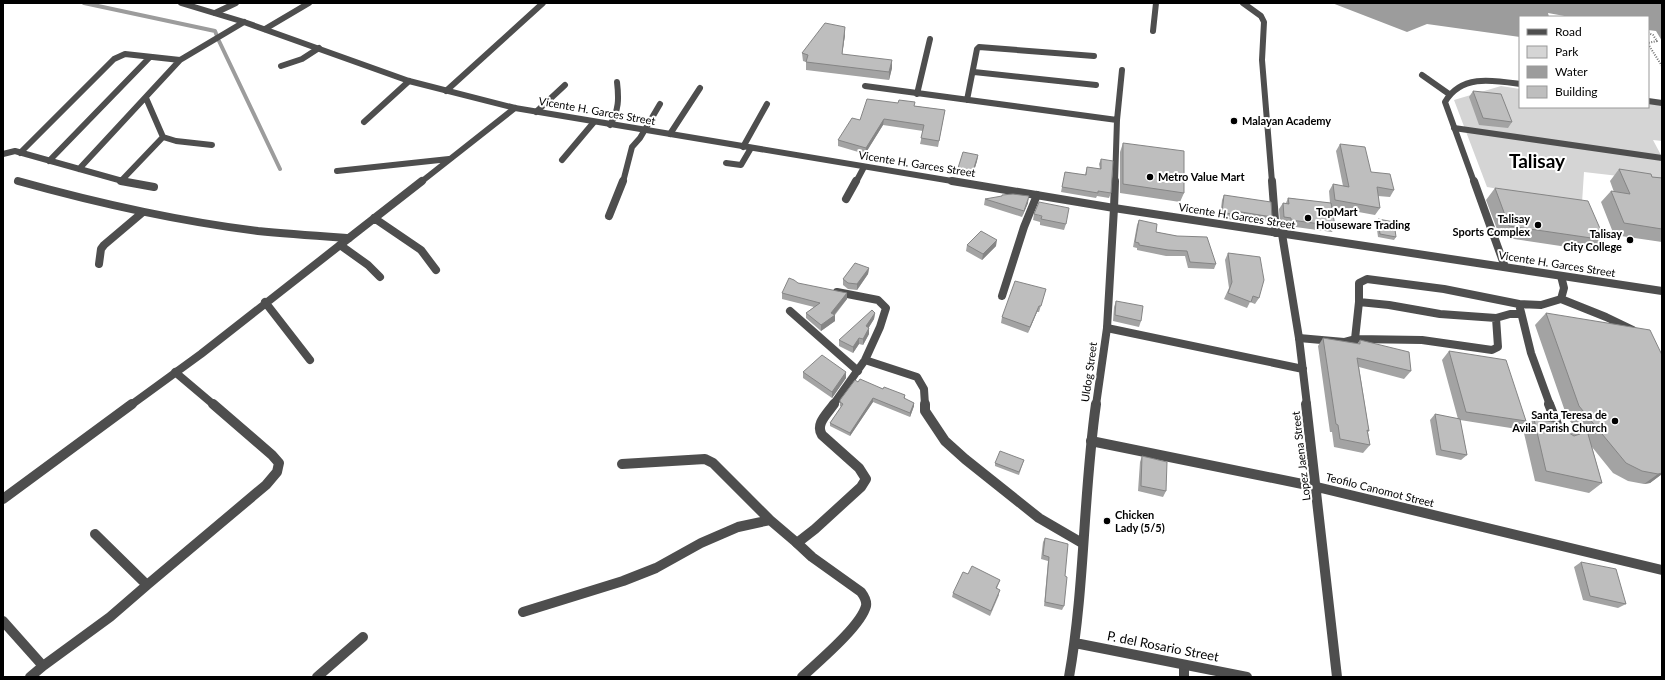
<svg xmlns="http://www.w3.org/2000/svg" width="1665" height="680" font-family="Lato,sans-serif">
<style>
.green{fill:#d5d5d5}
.water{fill:#9c9c9c}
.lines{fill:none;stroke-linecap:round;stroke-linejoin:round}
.stream{stroke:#9c9c9c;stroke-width:4}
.path{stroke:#707070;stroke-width:2;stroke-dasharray:1 1.5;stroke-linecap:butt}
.service-far2{stroke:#4e4e4e;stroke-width:6}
.service-far1{stroke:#4e4e4e;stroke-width:8}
.service{stroke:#4e4e4e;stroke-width:10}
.minor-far2{stroke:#4e4e4e;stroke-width:6}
.minor-far1{stroke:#4e4e4e;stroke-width:8}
.minor{stroke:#4e4e4e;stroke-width:10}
.tertiary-far2{stroke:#4e4e4e;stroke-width:6}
.tertiary-far1{stroke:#4e4e4e;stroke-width:8}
.tertiary{stroke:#4e4e4e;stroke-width:10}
.wall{fill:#a3a3a3}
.shaded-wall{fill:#858585}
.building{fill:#bebebe;stroke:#858585}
.poi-dot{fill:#000;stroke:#fff;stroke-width:1.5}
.labels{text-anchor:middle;stroke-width:4;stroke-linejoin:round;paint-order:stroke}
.street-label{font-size:11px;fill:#000;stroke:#fff}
.poi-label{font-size:11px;font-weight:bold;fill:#000;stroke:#fff;text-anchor:start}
.near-street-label{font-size:13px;fill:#000;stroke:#fff}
.town-label{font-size:19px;font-weight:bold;fill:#000;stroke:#fff}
</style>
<rect width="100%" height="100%" fill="#fff"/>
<path class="green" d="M1501,86L1520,89V107H1648V103L1662,105V141L1653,140L1662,157V181L1584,172L1582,203L1487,187L1454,100Z"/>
<path class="water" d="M1332,3H1662V41L1656,31L1648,30V17H1570L1548,13L1549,17H1520V37L1427,24L1407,32Z"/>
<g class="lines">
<path class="stream" d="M84,3L215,31L217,36
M219,41L280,169"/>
<path class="path" d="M1648,33L1653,35L1657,41L1648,43
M1648,44L1662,66"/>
<path class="service-far2" d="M215,13L236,3
M265,29L309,3
M1422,75L1449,94
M364,122L409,81
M610,125C619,110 619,99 617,82
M1454,128L1662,158
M670,134L700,88
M562,160L594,122
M726,163L741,165L751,148
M623,182L632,147L640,138L660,104
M856,182L864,167"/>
<path class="service-far1" d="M846,199L856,181
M609,216L623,181
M1561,299L1606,317L1633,330
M265,302L310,360
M1359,302L1355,339L1422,340L1492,350L1498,347L1496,318L1510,314H1521
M1496,318L1440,314L1389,305L1359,302V283L1367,279L1444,289L1519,304
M1299,338L1344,342L1355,339
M175,372L214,405
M131,405L201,354L349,238
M1550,405L1531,353L1519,304L1541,305L1561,299L1564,288L1561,276"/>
<path class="service" d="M1549,404L1560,432
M622,464L705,459L713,463L770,520L797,543
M3,499L132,404
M147,585L266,485L277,472L279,463L272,455L213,404
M523,612L623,581L656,568L701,543L738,527L770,520
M3,621L43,666L110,617L147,585L95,534
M1184,665V677
M30,677L43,666"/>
<path class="minor-far2" d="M1243,3L1261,16L1264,22L1262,60L1272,182
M1153,31L1156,3
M281,66L302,59L319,48
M974,72L1096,85
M865,86L1117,120
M446,91L543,3
M917,94L930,39
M146,98L163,137L176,141L212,145
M967,100L977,49L979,47L1094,56
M1648,101L1662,103
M536,112L565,85
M743,147L767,104
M20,153L114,59L125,54L180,60
M3,154L15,151L126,182
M49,161L150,57
M79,169L180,60L244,22
M337,171L449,159
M18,181L21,182
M121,181L163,137
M421,182L515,108
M1115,182L1117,120L1122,70
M1474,182L1445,102C1461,74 1493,80 1520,84"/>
<path class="minor-far1" d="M18,181C97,203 177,221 258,231C288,234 319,236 349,238L422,181
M121,181L154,187
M1272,181L1276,233
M1474,181L1505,267
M1114,208L1115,181
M374,218L421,250L436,270
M1282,234L1299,338L1307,405
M340,245L368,265L380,277
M99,264L101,249L104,245L143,212
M1002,296L1024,227L1037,195
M790,311L858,371
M1107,328L1303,369
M865,360L917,377L924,389L925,405
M833,405L865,360L880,327L886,308L878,300L837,292"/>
<path class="minor" d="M925,404V411L945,441L965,459L1039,518L1082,543
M1306,404L1337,677
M1091,441L1317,487L1662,570
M317,677L363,637
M802,677C818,662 861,626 866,606C867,601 864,596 861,592L812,557L797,543L815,529L861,487L866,479L859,468L822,435C815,424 827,414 834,404"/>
<path class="tertiary-far2" d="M181,3L244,22L409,81L515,108L958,182"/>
<path class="tertiary-far1" d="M952,181L1114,208L1662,291
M1096,405L1107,328L1114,208"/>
<path class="tertiary" d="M1075,643L1247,677
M1069,677C1085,587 1083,495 1096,404"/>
</g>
<path class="wall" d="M845,35L842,54L892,68L889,80L806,70V62L803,61L802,53Z
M1473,91L1512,122L1508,128L1479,125L1469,97Z
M915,106L945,110L938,147L920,144L923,131L883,125L865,154L838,146V140L860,120Z
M1123,143L1184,193L1180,202L1120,193V152Z
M1340,144L1371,172L1394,190L1390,197L1378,196L1380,208L1375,215L1331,207L1335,226L1332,232L1288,226V224L1280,223L1279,209L1283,203H1286L1288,198L1330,203L1329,191L1333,184L1343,186L1336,151Z
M978,155L977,161L972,177L957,174L958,168Z
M1101,159L1111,193L1109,198L1097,196L1096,198L1061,192L1065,172L1085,175L1087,167L1100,169L1099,164Z
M1619,169L1652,177L1662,178V242L1614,235L1601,202L1611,191L1614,192L1610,181Z
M1495,188L1605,240L1594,251L1500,237L1486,200Z
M1224,195L1272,217L1270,221L1234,216L1233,220L1220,217L1222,200Z
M985,199L1028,203L1022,217L984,205Z
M1034,214L1066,224L1064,230L1040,225V222L1033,220Z
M1378,219L1396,237L1394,240L1378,237L1376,222Z
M1139,220L1156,232L1177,236L1216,264L1214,269L1188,268L1185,256H1166L1137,250V248L1133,247L1137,225Z
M967,245L996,246L982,260L966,251Z
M1228,253L1259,298L1255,304L1250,302L1247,308L1224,299L1229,288L1225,260Z
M869,268L868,274L857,290L848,289L843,285V279Z
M798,283L847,299L835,315V321L821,331L806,318V313L814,307L782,299V293Z
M1046,289L1039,312H1037L1028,333L1001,323L1002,317Z
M1116,301L1141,321L1139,327L1113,321L1114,307Z
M875,313L874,319L869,327V334L863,345L859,344L853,353L839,346V340Z
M1546,313L1662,474L1650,483L1644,484L1628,481L1613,473L1592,447L1602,483L1589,493L1535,481L1523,429L1534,419L1570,434L1576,429L1567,417L1535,325Z
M1323,338L1357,344L1360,340L1411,371L1404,379L1359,367L1369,431L1368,432L1370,445L1363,453L1334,447L1332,432H1330L1318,346Z
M1449,351L1526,421L1517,429L1460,420L1467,455L1461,460L1436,455L1430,420L1435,414L1458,419L1442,360Z
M803,372H846V378L832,398L803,378Z
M858,382L905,395V399L914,403V406L910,417L873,402L850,436L830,426V423L841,407L840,406V402Z
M1142,456L1166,491L1163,497L1138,491L1140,462Z
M1024,460L1019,475L995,466V463Z
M1045,538L1065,576L1064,606L1062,610L1044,606L1048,561L1041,559L1043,542Z
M1581,562L1626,604L1618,608L1583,600L1574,567Z
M968,574L1000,580L997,588L999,595L990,616L952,597L953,593Z"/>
<path class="shaded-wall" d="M845,27V35L841,62L842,54Z
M892,60V68L889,80V72Z
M884,119L883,125L865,154L866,148Z
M978,155L977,161L972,177L973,171Z
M1029,196L1028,203L1022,217Z
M997,240L996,246L982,260L983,254Z
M869,268L868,274L857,290V284Z
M847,293V299L833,316L835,315V321L821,331V325Z
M1039,306L1037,312L1028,333L1030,327Z
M875,313L874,319L866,332V326Z
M869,328V334L863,345V339Z
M859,338V344L853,353V347Z
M846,372V378L832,398V392Z
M873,398V402L850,436V433Z
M914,403V406L910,417V413Z
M1662,473V474L1650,483L1644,484L1658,474Z"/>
<path class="building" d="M825,23L845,27L842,54L892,60L889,72L806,62L808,55L802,53Z
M1473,91L1501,94L1512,122L1483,118Z
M867,99L898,103L899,100L915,102L914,106L945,110L939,141L921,138L924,125L884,119L866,148L838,140L852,118L860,120Z
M1123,143L1184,151V193L1123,184Z
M1340,144L1365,147L1371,172L1390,174L1394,190L1377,187L1380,208L1335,200L1333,184L1349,187Z
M963,152L978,155L973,171L958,168Z
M1101,159L1113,161L1111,193L1098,191V193L1062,187L1065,172L1086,175L1087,167L1101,169Z
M1619,169L1651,174L1652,177L1662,178V229L1624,223L1611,191L1630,194Z
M1495,188L1588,201L1605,240L1509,226Z
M1013,194L1029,196L1024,211L985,199L1002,196V195Z
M1224,195L1271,202L1272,217L1235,211V215L1222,212Z
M1288,198L1331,203L1335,226L1291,220V218L1284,217L1283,203L1289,204Z
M1039,202L1069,208L1066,224L1041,219L1042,216L1034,214Z
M1378,219L1394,222L1396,237L1380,234Z
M1139,220L1157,224L1156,232L1177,236L1207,237L1216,264L1190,262L1187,251L1168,250L1139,245V243L1135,242Z
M981,231L997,240L983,254L967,245Z
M1228,253L1260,257L1264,280L1259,298L1253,296L1251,302L1228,293L1232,282Z
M855,263L869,268L857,284L848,283L843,279Z
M789,278L794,280L798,283L847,293L831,313L835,315L821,325L806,313L820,303L782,293Z
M1015,281L1046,289L1041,306H1039L1030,327L1002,317Z
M1116,301L1143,306L1141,321L1115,315Z
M872,310L875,313L866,326L869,328L863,339L859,338L853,347L839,340Z
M1546,313L1650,330L1662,355V473L1658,474L1642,471L1626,463L1579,406Z
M1323,338L1360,344V340L1409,352L1411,371L1357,358L1369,431L1367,430L1370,445L1340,439L1338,425L1336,424Z
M1449,351L1506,360L1526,421L1466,412Z
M822,355L846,372L832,392L803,372Z
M860,379L883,389L884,387L905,395L904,398L914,403L910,413L873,398L850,433L830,423L843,404L840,402V400L855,380L858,382Z
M1435,414L1460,419L1467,455L1441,450Z
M1534,419L1565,424L1569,433L1574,436L1580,434V426L1586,427L1602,483L1546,471Z
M1000,451L1024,460L1019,472L995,463Z
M1142,456L1167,462L1166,491L1141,486Z
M1045,538L1068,544L1065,576L1067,577L1064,606L1045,602L1049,557L1043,555Z
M1581,562L1616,569L1626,604L1590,596Z
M972,566L1000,580L996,588L1000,590L991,611L953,593L963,572L968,574Z"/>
<g class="poi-dot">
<circle cx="1234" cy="121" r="4"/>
<circle cx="1150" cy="177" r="4"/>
<circle cx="1308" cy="218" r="4"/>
<circle cx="1538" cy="225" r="4"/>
<circle cx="1630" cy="240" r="4"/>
<circle cx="1615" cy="421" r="4"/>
<circle cx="1107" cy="521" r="4"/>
</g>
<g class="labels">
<g class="street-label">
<text transform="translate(597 111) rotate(10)" y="4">Vicente H. Garces Street</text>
<text transform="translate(917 164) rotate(9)" y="4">Vicente H. Garces Street</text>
<text transform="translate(1237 216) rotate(9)" y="4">Vicente H. Garces Street</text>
<text transform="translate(1557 264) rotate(9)" y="4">Vicente H. Garces Street</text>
<text transform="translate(1089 372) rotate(-82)" y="4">Uldog Street</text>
<text transform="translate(1301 456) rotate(-97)" y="4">Lopez Jaena Street</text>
<text transform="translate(1380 490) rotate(14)" y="4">Teofilo Canomot Street</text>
</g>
<g class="poi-label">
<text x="1242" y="125">Malayan Academy</text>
<text x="1158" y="181">Metro Value Mart</text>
<text x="1316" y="216">TopMart<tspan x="1316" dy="13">Houseware Trading</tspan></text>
<text x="1530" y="223" text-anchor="end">Talisay<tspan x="1530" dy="13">Sports Complex</tspan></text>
<text x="1622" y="238" text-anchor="end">Talisay<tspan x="1622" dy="13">City College</tspan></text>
<text x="1607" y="419" text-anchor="end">Santa Teresa de<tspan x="1607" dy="13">Avila Parish Church</tspan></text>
<text x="1115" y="519">Chicken<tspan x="1115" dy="13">Lady (5/5)</tspan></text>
</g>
<g class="near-street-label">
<text transform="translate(1163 646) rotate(11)" y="5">P. del Rosario Street</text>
</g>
<g class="town-label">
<text x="1537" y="168">Talisay</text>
</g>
</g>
<rect width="1665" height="680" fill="none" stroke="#000000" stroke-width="8"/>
<rect x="1519" y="16" width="130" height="92" fill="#ffffff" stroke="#999999"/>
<rect x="1527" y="29" width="20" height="6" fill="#4e4e4e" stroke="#999999"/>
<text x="1555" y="36" font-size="12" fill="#000000">Road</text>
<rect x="1527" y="46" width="20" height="12" fill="#d5d5d5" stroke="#999999"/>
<text x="1555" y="56" font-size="12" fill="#000000">Park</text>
<rect x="1527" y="66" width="20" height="12" fill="#9c9c9c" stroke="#999999"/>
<text x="1555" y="76" font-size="12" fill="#000000">Water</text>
<rect x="1527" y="86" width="20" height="12" fill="#bebebe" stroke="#999999"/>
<text x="1555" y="96" font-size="12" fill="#000000">Building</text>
</svg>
